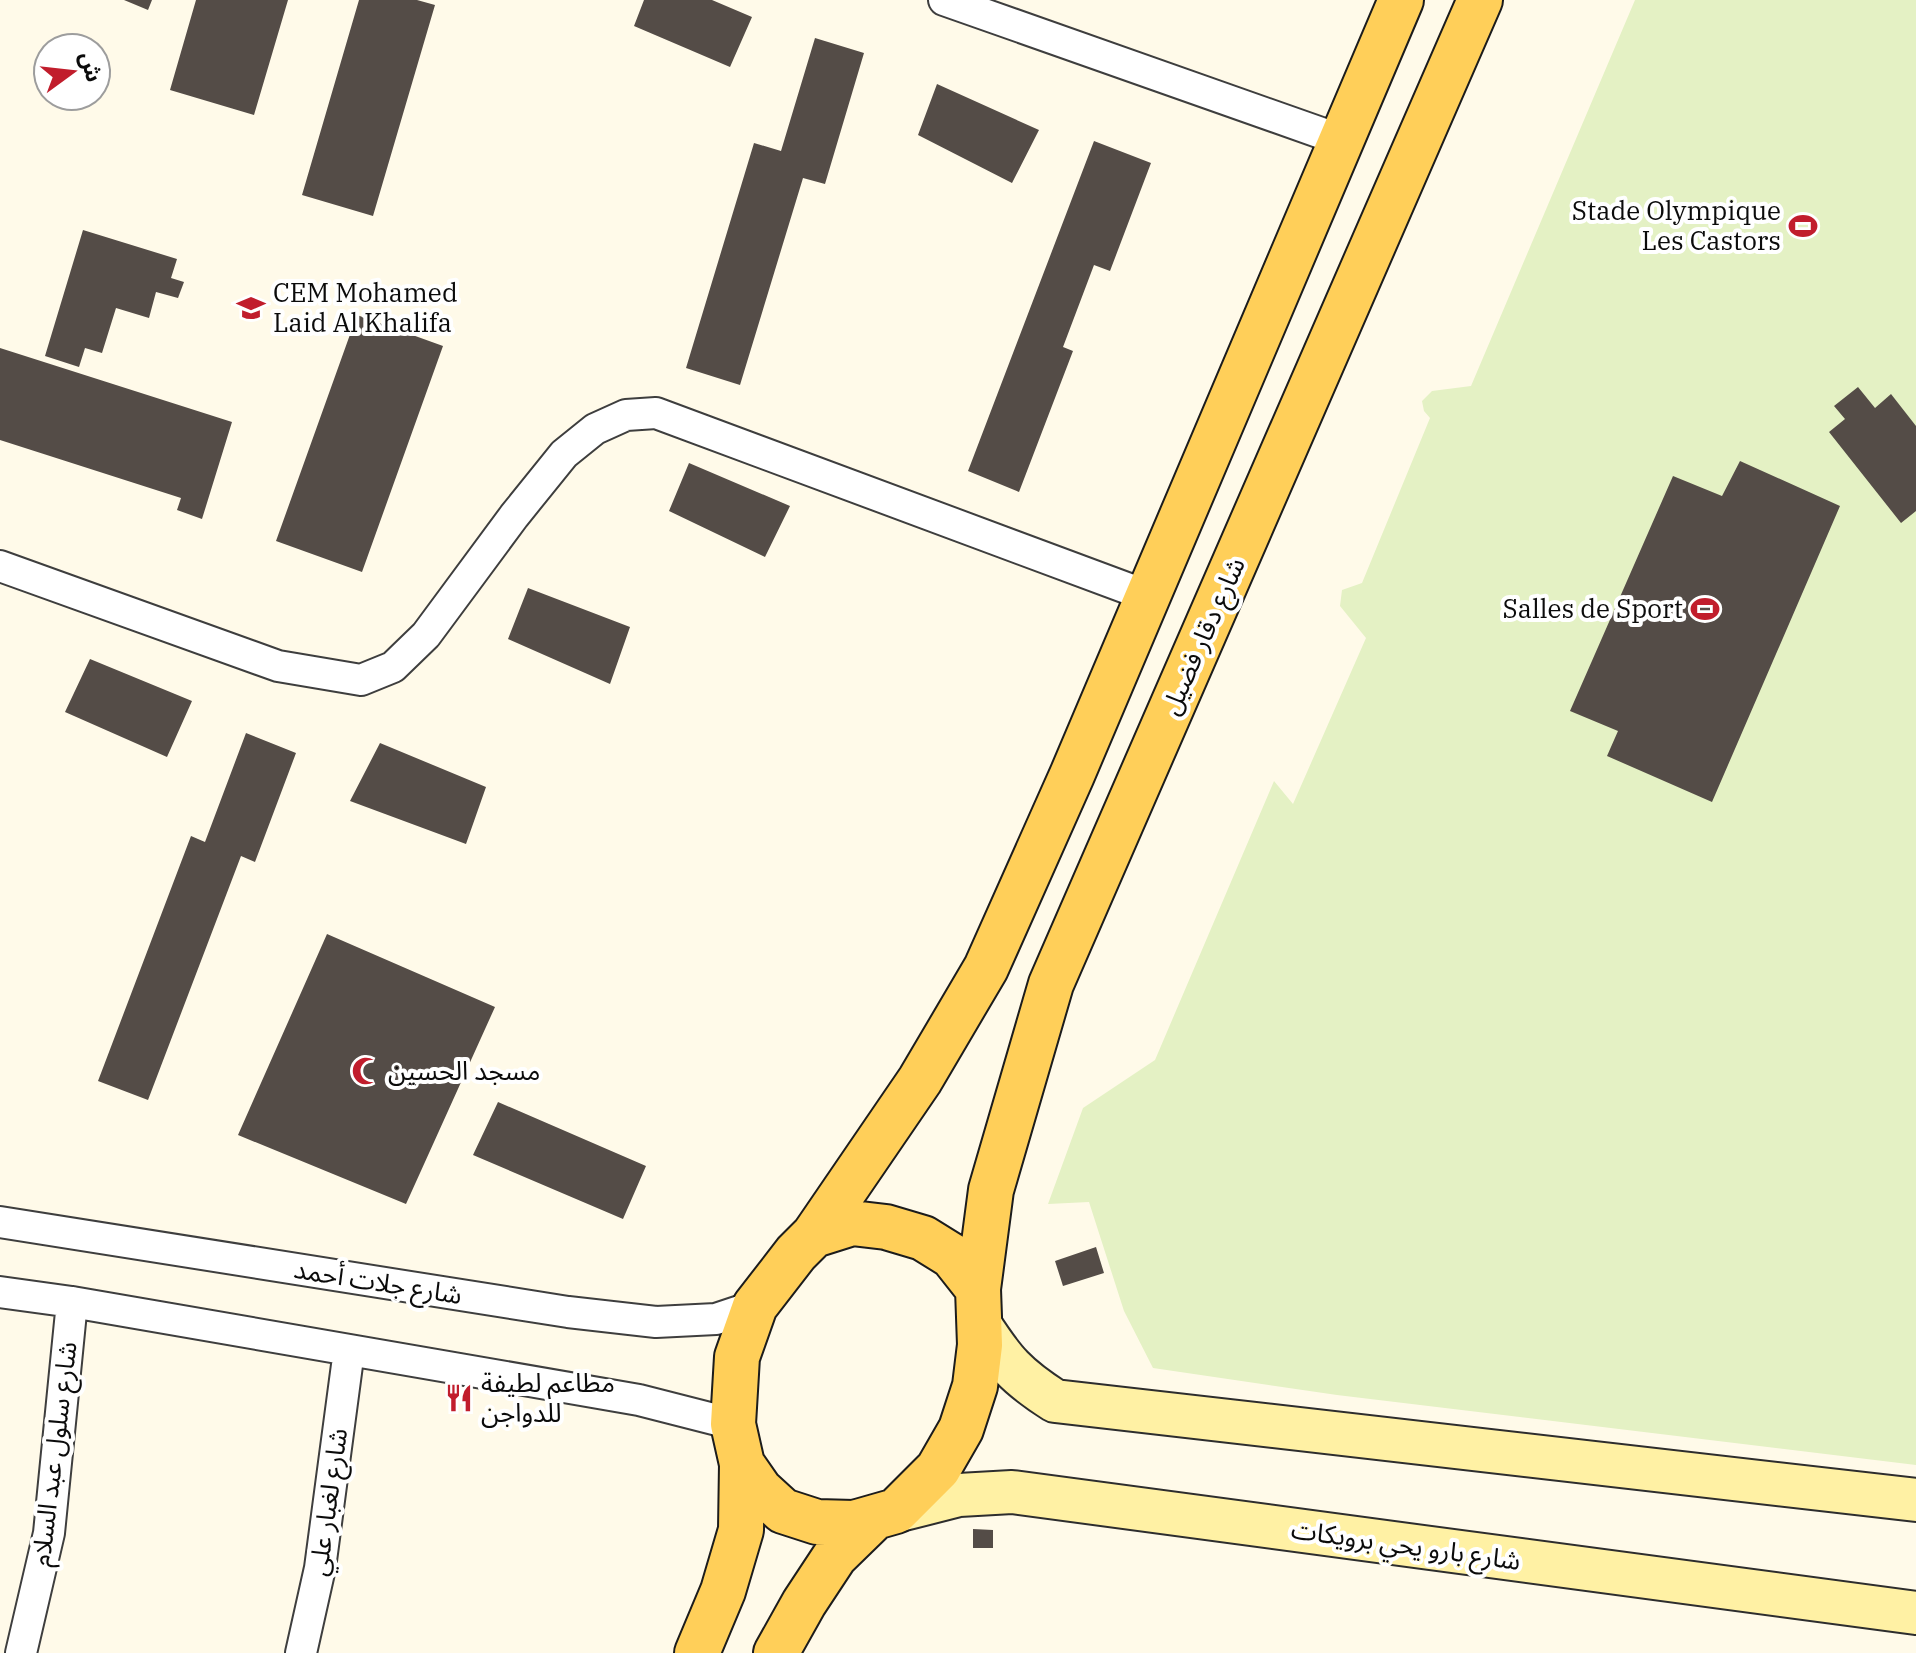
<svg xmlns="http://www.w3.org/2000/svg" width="1916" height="1653" font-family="'IBM Plex Serif','Noto Sans Arabic',serif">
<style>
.pitch{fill:#e4f1c4}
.building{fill:#544c47}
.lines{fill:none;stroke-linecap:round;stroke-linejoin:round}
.street-casing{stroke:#3e3e3e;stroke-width:34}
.secondary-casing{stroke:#2d2d2d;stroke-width:46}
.primary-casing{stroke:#1c1c1c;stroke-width:48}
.street{stroke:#fff;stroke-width:30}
.secondary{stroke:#fff1a4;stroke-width:42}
.primary{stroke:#ffcf59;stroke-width:44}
.labels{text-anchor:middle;stroke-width:8;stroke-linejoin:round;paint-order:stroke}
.poi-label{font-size:26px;fill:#0b0b0b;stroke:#fff;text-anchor:start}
.street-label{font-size:26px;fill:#0b0b0b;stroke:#fff}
</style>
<rect width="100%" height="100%" fill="#fffae9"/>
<path class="pitch" d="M1635,0H1916V1465L1337,1395L1153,1368L1124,1311L1089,1202L1048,1204L1083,1108L1155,1060L1274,781L1293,804L1366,638L1340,606L1342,590L1362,583L1430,418L1424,411L1422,401L1432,391L1471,386Z"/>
<path class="building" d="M124,0H152L148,10Z
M196,0H288L254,115L170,90Z
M359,0H417L435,5L373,216L302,195Z
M644,0H712L752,17L730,67L634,26Z
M815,38L864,53L825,184L803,178L740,385L686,368L754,143L781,151Z
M937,84L1039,130L1012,183L918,135Z
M1094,141L1151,163L1110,271L1094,265L1063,347L1073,351L1019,492L968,471Z
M83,230L177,259L171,278L184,282L178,298L156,292L149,318L116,308L102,353L85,348L79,367L45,356Z
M357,315L443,346L362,572L276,541Z
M0,348L232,422L202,519L177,510L181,498L0,440Z
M1858,387L1875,408L1891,394L1916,426V511L1901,523L1829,432L1845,419L1834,406Z
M1740,461L1840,506L1712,802L1607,756L1618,731L1570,711L1673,476L1722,496Z
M689,463L790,506L765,557L669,511Z
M528,588L630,627L610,684L508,639Z
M90,659L192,701L167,757L65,712Z
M246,733L296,753L255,862L241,856L148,1100L98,1081L191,836L205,842Z
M380,743L486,787L466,844L350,801Z
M327,934L495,1007L406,1204L238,1135Z
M498,1102L646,1166L623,1219L473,1155Z
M1096,1247L1104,1273L1063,1286L1055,1261Z
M973,1529L993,1530V1548H973Z"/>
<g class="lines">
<defs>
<path id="street" d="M944,0L1341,140
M0,566L278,666L361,680L393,667L426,635L514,516L564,454L595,429L626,415L656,413L1148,596
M0,1222L568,1312L656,1322L716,1319L755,1306
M0,1292L72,1302L639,1400L733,1424
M21,1653L49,1533L72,1302
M301,1653L320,1568L349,1350"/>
<path id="secondary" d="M979,1323C1004,1362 1016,1376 1055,1401L1916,1500
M896,1511L959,1495L1012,1492L1916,1613"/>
<path id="primary" d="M852,1223L886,1227L923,1238L952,1256L978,1289L980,1345L975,1386L961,1429L938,1469L896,1511L854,1523L817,1522L783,1511L760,1490L742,1464L733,1424L737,1357L755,1306L796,1253L814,1235Z
M814,1235L920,1080L986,968L1072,775L1401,0
M978,1289L991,1190L1051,984L1480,0
M697,1653L723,1591L741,1530L742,1464
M776,1653L804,1603L835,1556L874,1518"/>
</defs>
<use href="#street" class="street-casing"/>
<use href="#secondary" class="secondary-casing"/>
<use href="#primary" class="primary-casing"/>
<use href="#street" class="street"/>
<use href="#secondary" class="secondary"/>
<use href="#primary" class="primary"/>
</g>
<defs>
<symbol id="stadium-bare" viewBox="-9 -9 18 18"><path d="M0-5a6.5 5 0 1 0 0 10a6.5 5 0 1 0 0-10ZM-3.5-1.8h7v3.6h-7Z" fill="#c11d2c" stroke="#fff" stroke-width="2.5" paint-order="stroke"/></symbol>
<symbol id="school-bare" viewBox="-9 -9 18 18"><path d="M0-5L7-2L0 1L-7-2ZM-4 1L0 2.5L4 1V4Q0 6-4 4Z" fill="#c11d2c" stroke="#fff" stroke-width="2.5" paint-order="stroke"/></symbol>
<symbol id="mosque-bare" viewBox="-9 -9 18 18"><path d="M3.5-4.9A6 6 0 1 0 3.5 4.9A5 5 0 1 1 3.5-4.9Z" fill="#c11d2c" stroke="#fff" stroke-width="2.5" paint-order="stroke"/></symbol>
<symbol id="restaurant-bare" viewBox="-9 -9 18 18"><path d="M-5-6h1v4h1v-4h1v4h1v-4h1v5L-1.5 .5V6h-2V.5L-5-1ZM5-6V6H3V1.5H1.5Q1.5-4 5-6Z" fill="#c11d2c" stroke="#fff" stroke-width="2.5" paint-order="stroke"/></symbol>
</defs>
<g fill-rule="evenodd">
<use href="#stadium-bare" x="1783" y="206" width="40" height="40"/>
<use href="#school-bare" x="231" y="288" width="40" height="40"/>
<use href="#stadium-bare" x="1685" y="589" width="40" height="40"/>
<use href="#mosque-bare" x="346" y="1051" width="40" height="40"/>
<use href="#restaurant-bare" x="439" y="1378" width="40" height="40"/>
</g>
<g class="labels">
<g class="poi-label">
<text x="1781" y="220" text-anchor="end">Stade Olympique<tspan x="1781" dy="30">Les Castors</tspan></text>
<text x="273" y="302">CEM Mohamed<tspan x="273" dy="30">Laid Al Khalifa</tspan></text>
<text x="1683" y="618" text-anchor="end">Salles de Sport</text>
<text x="388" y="1080">مسجد الحسين</text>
<text x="481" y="1392">مطاعم لطيفة<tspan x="481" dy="30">للدواجن</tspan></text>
</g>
<g class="street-label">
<text transform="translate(1203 636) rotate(-66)" y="9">شارع دقار فضيل</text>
<text transform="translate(378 1282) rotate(9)" y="9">شارع جلات أحمد</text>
<text transform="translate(54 1454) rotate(-83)" y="9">شارع سلول عبد السلام</text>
<text transform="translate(328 1502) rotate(-82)" y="9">شارع لغبار علي</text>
<text transform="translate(1406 1545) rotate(8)" y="9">شارع بارو يحي برويكات</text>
</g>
</g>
<g transform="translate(72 72) rotate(75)"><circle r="38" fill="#ffffff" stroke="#9d9d9d" stroke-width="2"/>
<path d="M0-6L14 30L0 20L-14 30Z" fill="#c11d2c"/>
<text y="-12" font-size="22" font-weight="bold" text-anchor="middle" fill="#0b0b0b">ش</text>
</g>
</svg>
